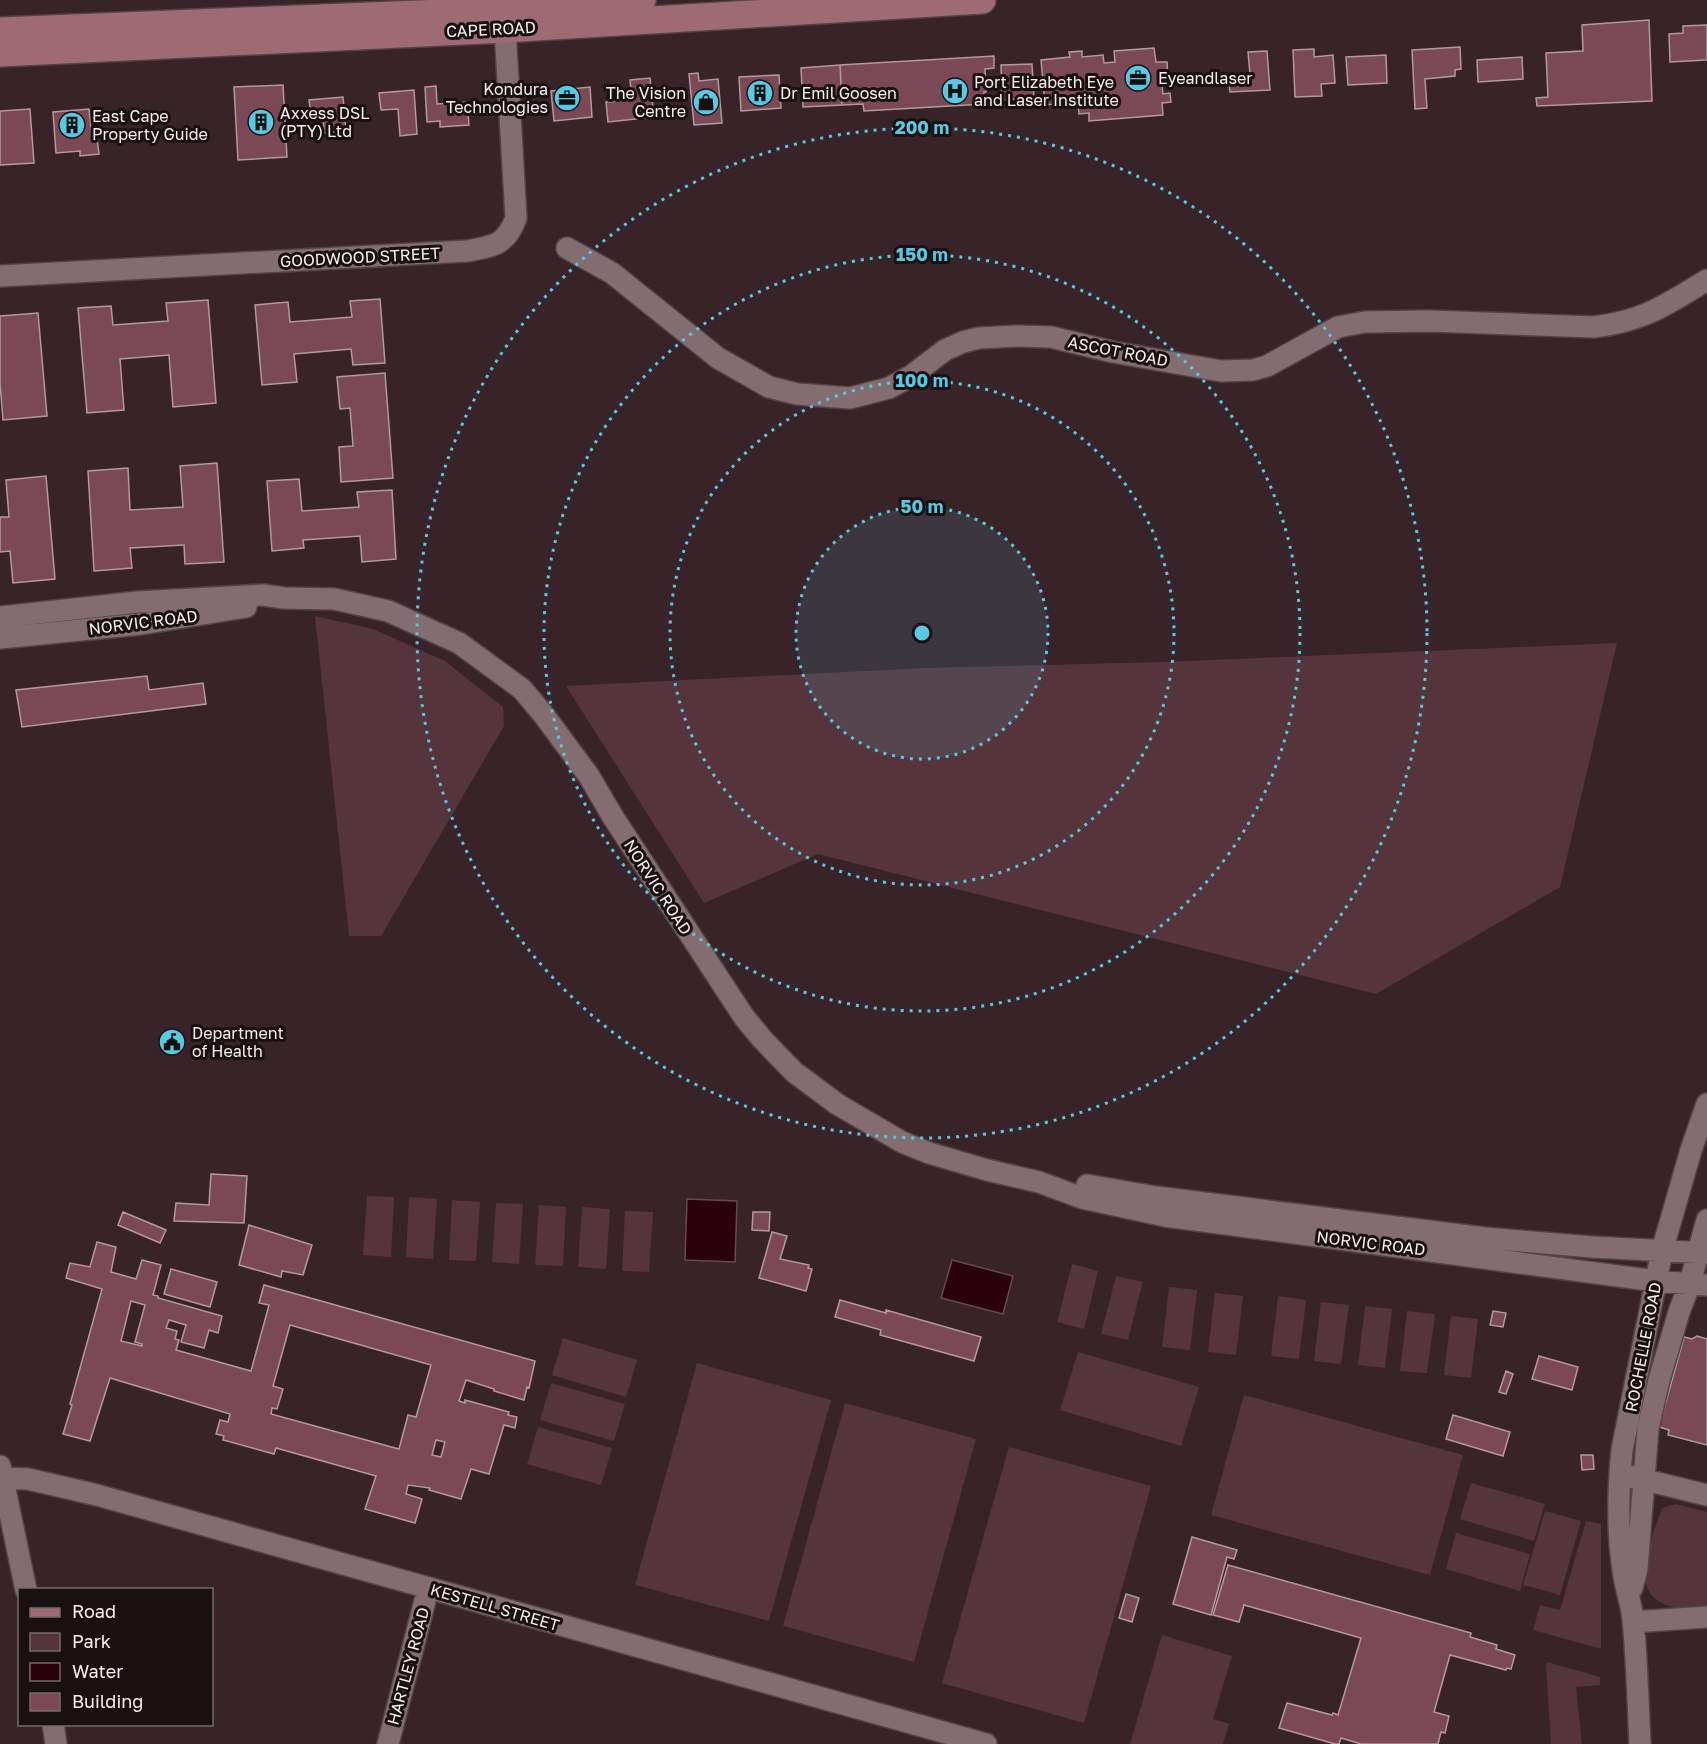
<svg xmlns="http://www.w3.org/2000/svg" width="1707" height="1744" font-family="'Golos Text',sans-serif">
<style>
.green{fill:#55343b}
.water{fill:#29020e;stroke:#684952;stroke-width:1.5}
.building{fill:#7b4955;stroke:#b2999d;stroke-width:1.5;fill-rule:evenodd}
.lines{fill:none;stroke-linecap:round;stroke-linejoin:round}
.minor-casing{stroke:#534347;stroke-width:24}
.major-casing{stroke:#534347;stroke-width:30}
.minor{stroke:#846d71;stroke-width:21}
.major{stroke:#9e6a75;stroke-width:27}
.ring{fill:none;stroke:#58c9e3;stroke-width:3;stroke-dasharray:3 6}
.labels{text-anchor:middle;stroke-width:6;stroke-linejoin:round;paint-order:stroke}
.street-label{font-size:16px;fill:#fceef0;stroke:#191012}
.poi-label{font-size:16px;fill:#fceef0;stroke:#191012;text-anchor:start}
.centre{fill:#58c9e3;stroke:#191012;stroke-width:3}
.ring-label{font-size:18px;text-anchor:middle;font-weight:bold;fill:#58c9e3;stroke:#191012;stroke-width:6;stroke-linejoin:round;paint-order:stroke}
</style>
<rect width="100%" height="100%" fill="#382428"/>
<path class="green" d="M315,616L373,629L445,661L503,707L504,726L381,936H349Z
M1617,643L1560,887L1376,994L818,854L704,903L566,686L926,668L1162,662Z
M367,1196L394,1197L391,1257L363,1255Z
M409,1197L437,1199L433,1259L406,1257Z
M452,1200L480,1202L476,1261L449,1260Z
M496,1203L523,1204L519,1264L492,1262Z
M539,1205L566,1207L563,1266L535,1265Z
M582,1207L610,1209L606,1269L578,1267Z
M625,1211L653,1212L649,1272L622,1271Z
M1072,1264L1098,1271L1084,1329L1057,1322Z
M1116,1276L1143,1282L1128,1340L1101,1334Z
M1169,1287L1197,1290L1190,1350L1162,1347Z
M1215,1293L1243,1296L1236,1355L1208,1352Z
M1278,1296L1306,1300L1299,1359L1271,1356Z
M1321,1302L1349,1305L1341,1364L1314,1361Z
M1365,1306L1392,1309L1385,1368L1358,1365Z
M1407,1311L1435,1314L1427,1373L1400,1371Z
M1451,1316L1478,1319L1471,1378L1444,1375Z
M563,1338L637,1360L626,1397L552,1375Z
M1078,1352L1199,1387L1181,1446L1060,1410Z
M697,1363L831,1400L769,1621L635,1585Z
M551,1383L625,1404L614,1441L540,1420Z
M1244,1395L1463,1455L1430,1575L1211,1515Z
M845,1403L976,1439L914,1662L783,1626Z
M538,1427L612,1448L601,1485L527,1464Z
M1009,1447L1151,1486L1084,1723L942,1683Z
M1471,1483L1545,1504L1534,1541L1460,1519Z
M1676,1504L1707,1512V1606C1697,1607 1684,1609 1674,1607C1624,1597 1651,1540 1662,1508Z
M1545,1511L1581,1521L1560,1595L1523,1585Z
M1586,1521L1601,1524V1649L1533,1630L1540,1605L1560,1610Z
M1456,1533L1530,1554L1520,1591L1446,1569Z
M1162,1635L1232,1656L1213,1719L1229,1724L1223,1744H1130Z
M1547,1662L1600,1677V1685L1576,1687L1582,1744H1551L1546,1668Z"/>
<path class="water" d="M687,1199L737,1201L735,1262L685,1260Z
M952,1260L1013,1276L1003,1314L941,1298Z"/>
<path class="building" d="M1649,20L1652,101L1537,106L1536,98L1548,97L1546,53L1583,51L1582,25Z
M1707,25V60L1670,62L1669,34L1683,33V26Z
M1460,47L1461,69L1455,70V76L1425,79L1427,108L1415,109L1412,50Z
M1154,48L1156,62H1167L1168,78L1161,79L1163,94L1170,93L1171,102L1162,103L1163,115L1089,121V113L1079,114L1078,102L1045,105L1041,60L1070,57L1069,52L1082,51V57L1103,55L1104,63L1115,62L1114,51Z
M1314,49V57L1333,55L1335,83L1321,84L1322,96L1295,97L1293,50Z
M1267,51L1270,90L1230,92L1228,75L1250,74L1248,52Z
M1386,55L1387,83L1348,85L1346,57Z
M994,56V68L985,69L986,92H984V104L864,111L863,104L842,105L840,65Z
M1522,57L1523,79L1478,82L1477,60Z
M1032,64L1034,98L1002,100L1001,65Z
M840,65L842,105L803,107L801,68Z
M698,73L699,81L718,79L722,123L694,125L689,74Z
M779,75L781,108L741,111L739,77Z
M650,78L654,117L608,122L606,102L632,100L630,80Z
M283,85L287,157L238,160L234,87Z
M436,86L437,104L467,102L469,125L440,127V121L427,122L425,87Z
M590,87L592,117L554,121L551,91Z
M414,90L417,134L400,136L398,109L381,110L379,93Z
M343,97L346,132L324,133L323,114L311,115L309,100Z
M30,109L34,163L0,165V111Z
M89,109L92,139H97L99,154L80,156V151L56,153L53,112Z
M380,299L385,363L353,365L351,349L294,354L297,382L262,385L255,305L288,302L290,322L352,317L350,301Z
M208,300L216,403L173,407L169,355L120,359L124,410L87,413L78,308L111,306L113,325L168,321L166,303Z
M38,313L47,416L3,420L0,383V316Z
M385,373L393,478L341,482L339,447L353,446L350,408L340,409L337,377Z
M217,463L224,562L185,564L184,545L130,548L132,568L94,571L88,471L128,468L130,510L183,507L180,466Z
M46,476L55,579L13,583L10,551L0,552V517H9L6,480Z
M299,479L302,511L359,507L357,492L392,490L396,559L362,562L360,536L303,540L304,548L272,551L267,481Z
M147,676L149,690L203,683L206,704L22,727L16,690Z
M211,1174L247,1176L244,1223L174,1221L176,1203L209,1205Z
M123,1212L166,1230L160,1243L118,1225Z
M753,1212H770L769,1231L752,1230Z
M249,1225L312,1245L303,1275L282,1271L281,1277L239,1265Z
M772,1232L787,1236L780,1259L809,1265L808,1268L812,1269L806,1291L759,1278Z
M97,1242L116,1247L111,1272L136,1279L142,1260L161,1265L153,1295L158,1296V1298L222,1316L218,1333L209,1330L204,1348L181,1342L186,1325L169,1320L166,1328L177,1331L175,1339L179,1340L176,1350L251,1371L269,1305L259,1303L264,1285L535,1361L529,1388L527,1387L524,1400L494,1391V1389L466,1380L459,1401L465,1403V1400L509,1412L508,1415L517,1417L515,1428L504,1425L489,1474L471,1469L461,1499L429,1490L430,1488L408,1485L406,1494L422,1499L415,1523L365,1509L376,1476L276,1448L274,1454L223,1440L224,1436L216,1434L220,1420L228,1422L230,1414L110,1378L90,1441L63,1434L72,1405L70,1404L102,1289L66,1278L70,1263L90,1267ZM131,1301L145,1305L135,1342L142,1344V1346L121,1341ZM290,1325L431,1365L416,1417L408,1415L399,1449L271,1414L272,1408L277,1409L283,1389L273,1386ZM436,1440L445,1442L441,1457L432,1455Z
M171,1269L217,1282L210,1307L164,1294Z
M840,1300L886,1313V1310L981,1337L974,1361L880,1335L881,1330L835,1317Z
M1493,1311L1506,1313L1503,1327L1490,1325Z
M1697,1336L1707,1339V1445L1668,1435L1669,1430L1659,1427L1684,1337L1692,1339Z
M1539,1356L1578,1367L1572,1390L1532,1379Z
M1506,1371L1513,1374L1506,1394L1499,1392Z
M1453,1415L1510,1432L1503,1456L1446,1439Z
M1581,1455H1593L1594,1469L1582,1470Z
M1192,1537L1237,1550L1234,1559L1227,1557L1211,1615L1173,1604Z
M1228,1565L1471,1633L1470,1637L1497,1645L1496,1649L1515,1655L1511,1669L1507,1668L1506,1670L1450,1655L1434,1712L1449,1716L1445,1733L1441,1732L1438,1744H1361L1341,1738L1339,1744H1335L1279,1728L1287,1703L1332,1715L1333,1713L1338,1715L1361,1638L1244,1605L1239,1622L1213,1615Z
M1126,1594L1139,1598L1132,1622L1119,1618Z"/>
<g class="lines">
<defs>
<path id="minor" d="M567,248L612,273L718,358L769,387L797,394L850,398L889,388L911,376L945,350L963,342L979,338L1018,336L1051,337L1113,352L1221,371L1253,370L1267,366L1338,327L1365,322L1430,321L1594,327C1644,321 1666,305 1707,280
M0,276L467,251C494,246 506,245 516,218L505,29
M0,617L138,602L263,595L284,598L334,599L388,611L459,643L522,689L543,714L589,776L613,817L744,1017L763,1040L794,1072L837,1104L902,1142L929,1153L987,1170L1039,1182L1082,1198L1165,1216L1656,1281L1707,1285
M0,638L141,624L246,607
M1087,1185L1156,1197L1485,1238L1592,1247L1707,1253
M0,1466L26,1590
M1629,1476L1707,1495
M3,1478L28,1479L97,1495L986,1744
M1632,1588L1637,1569L1648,1428L1659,1380L1679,1312L1690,1283L1707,1220
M1633,1622L1707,1617
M53,1724L56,1744
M388,1744L428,1589
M1640,1744C1638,1703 1637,1661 1633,1619C1631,1602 1625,1586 1623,1570C1617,1530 1618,1489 1622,1450L1662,1251L1691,1150L1707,1104"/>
<path id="major" d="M0,31L443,13L642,0
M0,53L505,29L982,0"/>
</defs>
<use href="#minor" class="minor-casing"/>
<use href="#major" class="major-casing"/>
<use href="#minor" class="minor"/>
<use href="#major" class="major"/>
</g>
<circle cx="922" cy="633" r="126" fill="#58c9e3" fill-opacity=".12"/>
<g class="ring">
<circle cx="922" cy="633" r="126"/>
<circle cx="922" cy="633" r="252"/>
<circle cx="922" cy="633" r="378"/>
<circle cx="922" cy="633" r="505"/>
</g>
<defs>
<symbol id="office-disc" viewBox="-11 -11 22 22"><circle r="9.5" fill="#58c9e3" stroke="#191012"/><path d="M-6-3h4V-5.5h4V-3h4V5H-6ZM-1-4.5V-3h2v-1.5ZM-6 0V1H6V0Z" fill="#111"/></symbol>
<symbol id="hospital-disc" viewBox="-11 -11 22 22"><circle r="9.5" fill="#58c9e3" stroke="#191012"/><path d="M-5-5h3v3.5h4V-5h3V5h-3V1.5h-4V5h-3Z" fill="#111"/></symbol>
<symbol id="building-disc" viewBox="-11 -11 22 22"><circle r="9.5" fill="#58c9e3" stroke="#191012"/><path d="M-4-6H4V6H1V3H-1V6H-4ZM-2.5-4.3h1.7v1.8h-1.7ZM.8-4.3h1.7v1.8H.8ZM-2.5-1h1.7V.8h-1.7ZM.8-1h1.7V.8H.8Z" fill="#111"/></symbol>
<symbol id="shop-disc" viewBox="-11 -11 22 22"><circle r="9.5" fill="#58c9e3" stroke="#191012"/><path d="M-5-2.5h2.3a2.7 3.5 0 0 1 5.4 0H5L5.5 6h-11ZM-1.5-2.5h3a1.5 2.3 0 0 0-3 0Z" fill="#111"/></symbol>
<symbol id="civic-disc" viewBox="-11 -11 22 22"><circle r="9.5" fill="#58c9e3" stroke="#191012"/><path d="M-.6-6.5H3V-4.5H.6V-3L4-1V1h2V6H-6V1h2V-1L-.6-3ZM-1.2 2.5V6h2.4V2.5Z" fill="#111"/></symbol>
</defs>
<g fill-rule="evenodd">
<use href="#office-disc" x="1123" y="63" width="30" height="30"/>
<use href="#hospital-disc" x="940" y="76" width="30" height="30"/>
<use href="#building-disc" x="745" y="78" width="30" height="30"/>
<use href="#office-disc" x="552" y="83" width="30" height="30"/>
<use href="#shop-disc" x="691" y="87" width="30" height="30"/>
<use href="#building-disc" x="246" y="107" width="30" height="30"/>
<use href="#building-disc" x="57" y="110" width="30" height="30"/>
<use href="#civic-disc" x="157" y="1027" width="30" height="30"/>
</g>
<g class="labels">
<g class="street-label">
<text transform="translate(491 29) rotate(-3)" y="6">CAPE ROAD</text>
<text transform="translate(360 257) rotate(-3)" y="6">GOODWOOD STREET</text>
<text transform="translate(1118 351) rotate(11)" y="6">ASCOT ROAD</text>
<text transform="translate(143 622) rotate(-7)" y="6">NORVIC ROAD</text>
<text transform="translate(658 887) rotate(57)" y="6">NORVIC ROAD</text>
<text transform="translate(1371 1243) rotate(7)" y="6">NORVIC ROAD</text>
<text transform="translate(1643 1347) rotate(-79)" y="6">ROCHELLE ROAD</text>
<text transform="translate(495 1607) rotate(16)" y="6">KESTELL STREET</text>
<text transform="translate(408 1666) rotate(-75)" y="6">HARTLEY ROAD</text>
</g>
<g class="poi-label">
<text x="1158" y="84">Eyeandlaser</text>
<text x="974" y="88">Port Elizabeth Eye<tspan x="974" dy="18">and Laser Institute</tspan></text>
<text x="548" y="95" text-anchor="end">Kondura<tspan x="548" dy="18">Technologies</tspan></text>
<text x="686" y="99" text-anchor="end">The Vision<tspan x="686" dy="18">Centre</tspan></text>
<text x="780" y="99">Dr Emil Goosen</text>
<text x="280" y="119">Axxess DSL<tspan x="280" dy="18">(PTY) Ltd</tspan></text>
<text x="92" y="122">East Cape<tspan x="92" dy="18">Property Guide</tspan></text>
<text x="192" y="1039">Department<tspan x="192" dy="18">of Health</tspan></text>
</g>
</g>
<circle cx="922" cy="633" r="9" class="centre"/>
<g class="ring-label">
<text x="922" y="134">200 m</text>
<text x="922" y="261">150 m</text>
<text x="922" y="387">100 m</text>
<text x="922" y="513">50 m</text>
</g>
<rect x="18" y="1588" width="195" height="138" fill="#191012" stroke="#74696b" stroke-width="1.5"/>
<rect x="30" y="1608" width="30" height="9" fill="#9e6a75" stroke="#74696b" stroke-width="1.5"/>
<text x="72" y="1618" font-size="18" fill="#fceef0">Road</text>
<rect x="30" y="1633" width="30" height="18" fill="#55343b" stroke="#74696b" stroke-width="1.5"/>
<text x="72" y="1648" font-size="18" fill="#fceef0">Park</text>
<rect x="30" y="1663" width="30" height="18" fill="#29020e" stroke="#74696b" stroke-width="1.5"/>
<text x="72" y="1678" font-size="18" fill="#fceef0">Water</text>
<rect x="30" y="1693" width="30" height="18" fill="#7b4955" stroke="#74696b" stroke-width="1.5"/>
<text x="72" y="1708" font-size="18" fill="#fceef0">Building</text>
</svg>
